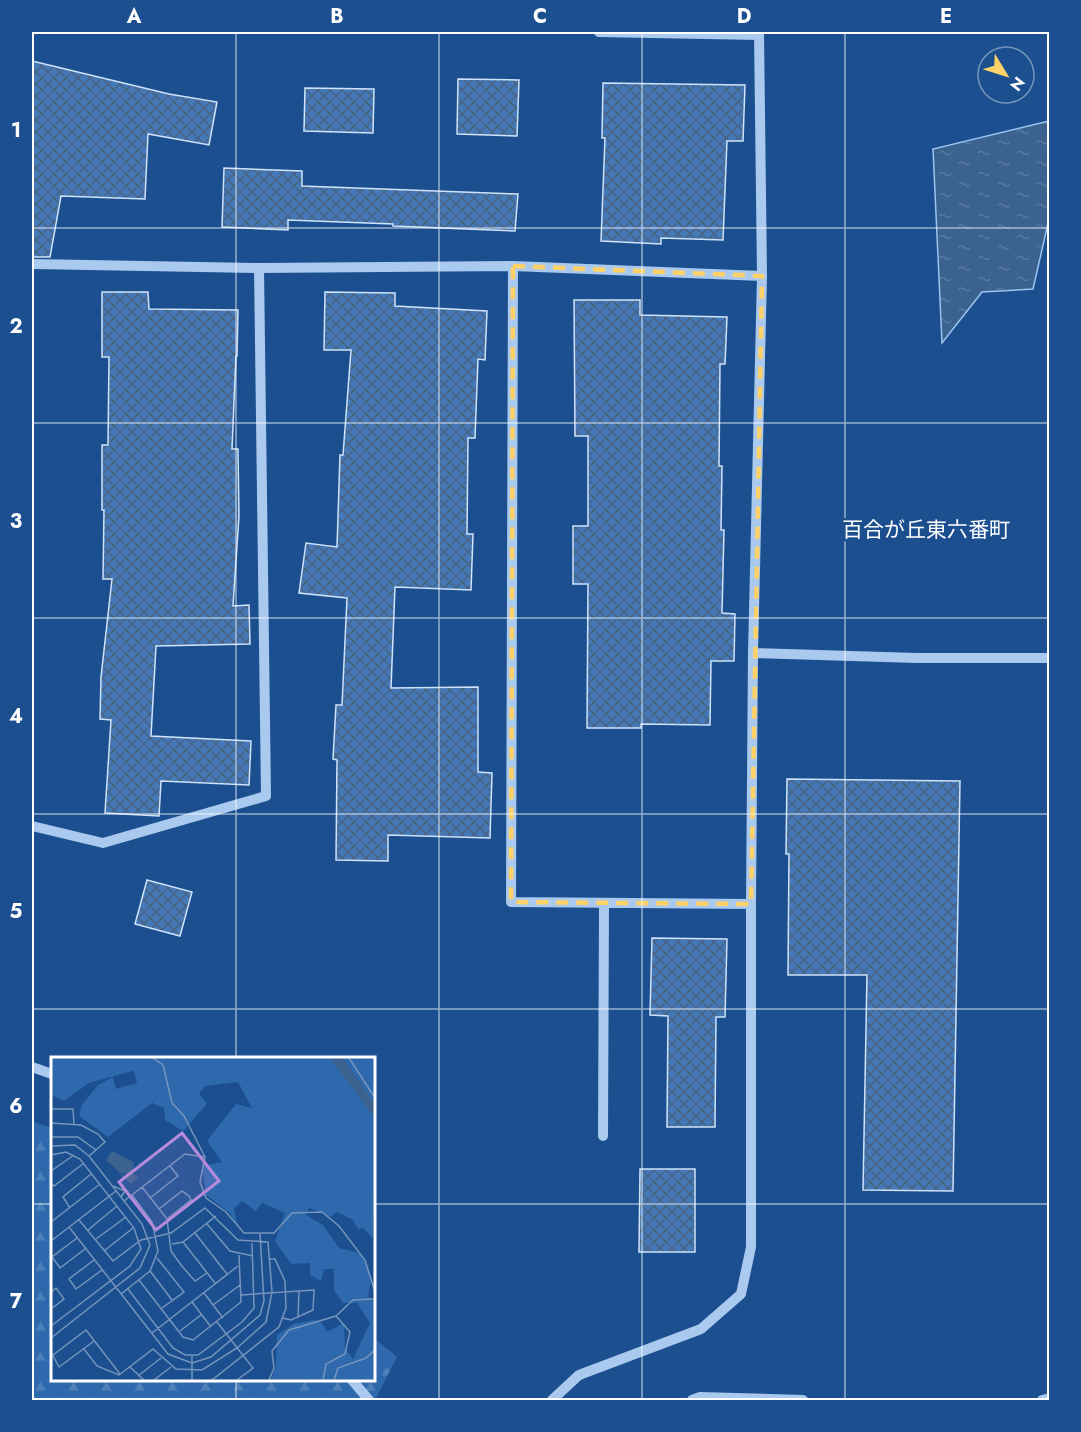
<svg xmlns="http://www.w3.org/2000/svg" width="1081" height="1432" font-family="Jost,'Noto Sans JP',sans-serif">
<style>
.forest{fill:url(#forest-firs)}
.water{fill:url(#water-ripples);stroke:#9cc4f0;stroke-width:1.5}
.building{fill:url(#building-cross-hatch);stroke:#cfe3fa;stroke-width:1.5}
.lines{fill:none;stroke-linecap:round;stroke-linejoin:round}
.minor{stroke:#a9c9ee;stroke-width:10}
.marked{fill:none;stroke:#ffd166;stroke-width:4.5;stroke-dasharray:12 8;stroke-linejoin:round}
.grid{fill:none;stroke:#fff;stroke-width:1.5;stroke-opacity:0.55}
.labels{text-anchor:middle;stroke-width:5;stroke-linejoin:round;paint-order:stroke}
.quarter-label{font-size:21px;fill:#fff;stroke:#1b4f8f}
.inset-road{fill:none;stroke:#7695bc;stroke-width:1.5}
.view{fill:#b68bdc;fill-opacity:0.15;stroke:#b68bdc;stroke-width:3}
.inset-edge{fill:none;stroke:#fff;stroke-width:3}
.neatline{fill:none;stroke:#fff;stroke-width:2}
.grid-label{font-size:20px;text-anchor:middle;font-weight:bold;fill:#fff}
</style>
<defs>
<pattern id="forest-firs" width="22" height="20" patternUnits="userSpaceOnUse" patternTransform="scale(1.5)"><rect width="22" height="20" fill="#2e69ad"/><path d="M5 1l3.5 6h-7zM16 11l3.5 6h-7z" fill="#4d80b9"/></pattern>
<pattern id="water-ripples" width="26" height="14" patternUnits="userSpaceOnUse" patternTransform="scale(1.5)"><rect width="26" height="14" fill="#3c6290"/><path d="M2 4q2-2 4 0t4 0M15 11q2-2 4 0t4 0" fill="none" stroke="#597aa1"/></pattern>
<pattern id="building-cross-hatch" width="8" height="8" patternUnits="userSpaceOnUse" patternTransform="scale(1.5)"><rect width="8" height="8" fill="#4478b7"/><path d="M0 0l8 8M0 8l8-8" fill="none" stroke="#486282"/></pattern>
</defs>
<rect width="100%" height="100%" fill="#1b4f8f"/>
<path class="forest" d="M32,1121L52,1128V1380H374V1338L397,1357L375,1400H32Z"/>
<path class="water" d="M1049,121V219L1033,289L982,292L942,343L933,149Z"/>
<path class="building" d="M32,61L169,94L217,102L209,145L148,134L145,199L61,196L50,257H32Z
M458,79L519,80L517,136L457,134Z
M603,83L745,85L743,141H727L723,240L661,238V244L601,241L605,138H602Z
M305,88L374,89L373,133L304,131Z
M224,168L302,171V186L518,194L515,231L393,226V224L288,220V230L222,227Z
M102,292H148L149,309L238,310L237,356H236L232,449H238L239,516L233,606L249,605L250,644L156,646L151,736L251,741L249,785L161,781L159,816L105,813L111,720L100,719L101,677L112,579H103L104,510H102V445H108L109,357H102Z
M325,292L395,293V306L487,311L485,360L478,359L475,438H468L467,534H473L471,590L395,587L391,688L478,687V772L492,773L490,838L388,835V861L336,860L337,760L333,759L336,705H342L347,598L299,593L306,543L337,547L340,455H343L351,350H324Z
M574,300H640V315L727,317L725,364H720L719,466H722L721,530H724L722,613L735,614L734,661H711L710,725L641,724V728H587L588,584H573V526H588V436H575Z
M787,779L960,781L953,1191L863,1190L867,975H788L789,854H786Z
M147,880L192,892L180,936L135,924Z
M652,938L727,939L725,1017H716L715,1127H667L668,1016L650,1015Z
M640,1169H695V1252H639Z"/>
<g class="lines">
<path class="minor" d="M599,32L759,35
M32,264L259,268L513,266L762,276
M513,266L511,902L751,904
M753,653L917,658H1050
M32,826L103,843L266,796L259,268
M32,1067L52,1074
M603,1136L604,903
M352,1380L369,1400
M552,1400L579,1375L701,1329L741,1294L751,1247V904L753,653L762,276L759,32
M692,1400L700,1397L803,1400
M1042,1400L1050,1398"/>
</g>
<path class="marked" d="M513,266L762,276L751,904L511,902Z"/>
<path class="grid" d="M236,32V1058M439,32V1400M642,32V1400M845,32V1400M32,228H1050M32,423H1050M32,618H1050M32,814H1050M32,1009H1050M32,1204H52M374,1204H1050M236,1380V1400"/>
<g class="labels">
<g class="quarter-label">
<text x="926" y="537">百合が丘東六番町</text>
</g>
</g>
<g transform="translate(51 1057)">
<rect width="324" height="324" fill="#1b4f8f"/>
<path d="M83,15L94,18L97,32L105,39L101,46L57,80L28,59L31,48L47,28L62,20L65,32L86,26Z" fill="#2e69ad"/>
<path d="M0,1H324L322,181L312,171L307,172L302,163L286,155L280,160L258,151L255,158L272,168L288,191L308,196L315,206L320,224L317,239L324,245V323H220L225,308L226,278L243,267L263,263L271,266L276,275L293,266L294,291L302,302L319,266L306,246H292L283,233V212H273L270,224L259,218V206L240,207L224,184L234,156L211,146L205,154L191,144L183,152L187,170L179,156L155,138L151,109L171,105L156,84L185,47L201,51L187,25L154,29L148,37L156,47L132,74L114,63L113,51L101,46L105,39L97,32L93,18L81,14L38,26L13,44L0,38Z" fill="#2e69ad"/>
<path d="M279,1H292L324,48V61ZM61,94L83,105L82,117L88,120L80,127L68,117L76,120L80,118L69,116L55,103Z" fill="#3c6290"/>
<path class="inset-road" d="M102,1L112,8L121,46L133,59L154,100L149,125L155,141L175,155L193,176H223L241,156L271,155L288,169L314,203L324,235M298,1L324,41M0,52H22L23,67M0,66L30,68L47,77L54,85L38,99M0,80H27L45,93M0,89L24,88L38,99L91,167L99,188L89,211L0,281M0,98L15,95L29,102L83,171L90,192L79,209L0,269M0,114L23,98M0,126L3,129L33,106M62,129L74,134L70,140M91,130L116,162L120,194L130,208L144,224L156,216M99,141L127,119L119,109M73,144L134,97L154,100M19,151L12,140L40,117M108,152L131,134L138,139L140,143L116,162M28,163L62,204L90,183L120,176L154,151L187,183L217,185L221,235L215,265L186,291L151,313L125,312L102,292L68,318L46,309L33,292M0,165L49,127M156,167L179,194L202,199M18,170L117,297L141,306L160,300L209,258L213,244L209,177M37,173L66,149M144,176L176,217M26,181L1,200L9,211L34,192M45,182L75,160M0,184L65,134M132,185L164,226M121,187L132,185L165,159M53,194L82,171M106,201L133,235L111,251M43,203L18,222L25,232L51,213M99,214L121,243M88,223L132,280L142,283L190,245L188,198M77,232L122,291L134,298H147L191,265L203,251L201,186M0,235L5,231L13,242L0,252M153,236L172,261M70,237L99,214L107,194L101,165L81,138M190,238L263,233L262,253L240,263L232,261M141,245L160,270M162,248L189,228M247,261L248,234M166,265L202,311L186,323M129,274L150,258M101,276L187,209M0,295L8,310L43,284M2,298L35,273L69,317M141,299V323M79,310L93,323M87,319L110,301M103,323L120,310M161,323L228,270L235,251L234,224L224,202H219M218,323L223,311L221,294L238,273L285,259L302,243L324,242M272,323L275,307L294,297L299,275L285,259M283,323L287,311L315,301L324,293"/>
<path class="view" d="M131,76L168,124L105,173L68,125Z"/>
<rect width="324" height="324" class="inset-edge"/>
</g>
<rect width="1081" height="1432" fill="none" stroke="#1b4f8f" stroke-width="66"/>
<g transform="translate(1006 75) rotate(128)"><circle r="28" fill="#1b4f8f" stroke="#7695bc" stroke-width="1.5"/>
<path d="M0-4.5L10 22L0 15L-10 22Z" fill="#ffd166"/>
<text y="-9" font-size="16" font-weight="bold" text-anchor="middle" fill="#ffffff">N</text>
</g>
<rect x="33" y="33" width="1015" height="1366" class="neatline"/>
<g class="grid-label">
<text x="134" y="23">A</text>
<text x="337" y="23">B</text>
<text x="540" y="23">C</text>
<text x="744" y="23">D</text>
<text x="946" y="23">E</text>
<text x="16" y="137">1</text>
<text x="16" y="333">2</text>
<text x="16" y="528">3</text>
<text x="16" y="723">4</text>
<text x="16" y="918">5</text>
<text x="16" y="1113">6</text>
<text x="16" y="1308">7</text>
</g>
</svg>
